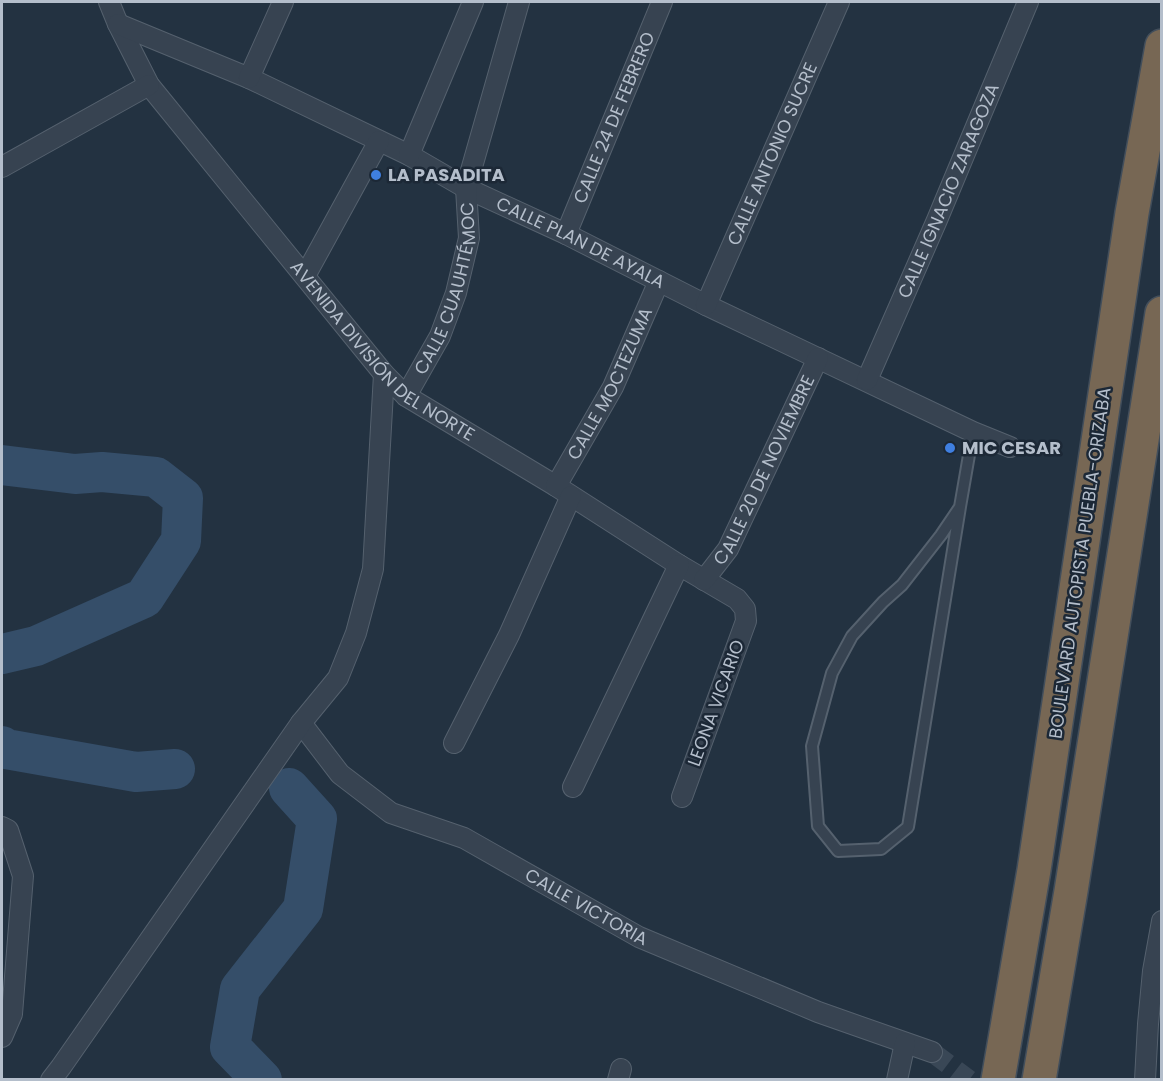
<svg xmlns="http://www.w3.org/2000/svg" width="1163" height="1081" font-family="Poppins,sans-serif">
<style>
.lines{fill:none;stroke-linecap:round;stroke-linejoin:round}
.river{stroke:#354e69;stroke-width:40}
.minor-tunnel{stroke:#394756;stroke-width:20;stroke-dasharray:20 10;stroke-linecap:butt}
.service-casing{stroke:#55616e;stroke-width:14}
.minor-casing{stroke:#55616e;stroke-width:22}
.motorway-casing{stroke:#424e5b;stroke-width:36}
.service{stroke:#374351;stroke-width:10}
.minor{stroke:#374351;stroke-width:20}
.motorway{stroke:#776754;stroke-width:33}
.shop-dot{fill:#3f7fe0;stroke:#1c2836;stroke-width:2}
.labels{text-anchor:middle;stroke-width:5;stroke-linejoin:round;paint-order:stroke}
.street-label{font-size:18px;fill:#b4becb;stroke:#1c2836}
.poi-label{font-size:18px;font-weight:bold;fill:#b4becb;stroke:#1c2836;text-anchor:start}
</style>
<rect width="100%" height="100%" fill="#233241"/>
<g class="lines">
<path class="river" d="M2,465L75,474L102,472L156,477L183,498L181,541L144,598L36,646L2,654
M2,746L6,749L136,772L175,769
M262,1080L230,1047L240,989L303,909L317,819L289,788"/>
<path class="minor-tunnel" d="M932,1052L969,1080"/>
<defs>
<path id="service" d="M960,507L941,535L902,585L883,602L852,636L832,673L812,746L818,826L838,851L881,849L908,827L960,507L973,432"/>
<g id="minor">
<path id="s1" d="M109,2L118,24L149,85L384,374L406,396L556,486L679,565L737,599L745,609L746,621L682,797"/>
<path id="s2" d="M118,24L249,78L409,155L466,188L566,234L706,305L973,432L1010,447"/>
<path d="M249,78L283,2"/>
<path d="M409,155L473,2"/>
<path d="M2,167L149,85"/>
<path id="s3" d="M566,234L662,2"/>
<path d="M305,276L379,141"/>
<path id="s4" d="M706,305L839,2"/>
<path id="s5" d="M867,380L937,220L1028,2"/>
<path id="s6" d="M406,396L440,336L456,293L469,238L466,188L519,2"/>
<path id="s7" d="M556,486L613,387L659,281"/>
<path id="s8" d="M704,580L728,549L818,358"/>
<path id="s9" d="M301,723L340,774L391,813L464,838L639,937L818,1012L932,1052"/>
<path d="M454,743L509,635L571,496"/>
<path d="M573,787L679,565"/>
<path d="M2,827L8,830L23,876L12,1014L2,1037"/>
<path d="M51,1080L61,1067L301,723L338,678L356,633L373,569L384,374"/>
<path d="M618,1080L621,1069"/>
<path d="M897,1080L905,1043"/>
<path d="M1145,1080L1148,1024L1153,971L1162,921"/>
</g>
<path id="motorway" d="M998,1080L1034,870L1132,213L1162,46
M1039,1080L1071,891L1162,313"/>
</defs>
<use href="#service" class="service-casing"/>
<use href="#minor" class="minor-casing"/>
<use href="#motorway" class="motorway-casing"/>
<use href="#service" class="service"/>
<use href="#minor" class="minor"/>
<use href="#motorway" class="motorway"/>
</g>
<g class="shop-dot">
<circle cx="376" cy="175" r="6"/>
<circle cx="950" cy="448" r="6"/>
</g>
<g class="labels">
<g class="street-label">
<text dy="6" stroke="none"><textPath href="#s3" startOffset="126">CALLE 24 DE FEBRERO</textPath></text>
<text dy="6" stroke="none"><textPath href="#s4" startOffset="165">CALLE ANTONIO SUCRE</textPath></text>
<text dy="6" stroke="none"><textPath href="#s5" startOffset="206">CALLE IGNACIO ZARAGOZA</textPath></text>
<text dy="6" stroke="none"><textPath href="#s2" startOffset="512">CALLE PLAN DE AYALA</textPath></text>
<text dy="6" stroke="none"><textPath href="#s6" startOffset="117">CALLE CUAUHTÉMOC</textPath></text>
<text dy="6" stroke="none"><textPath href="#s1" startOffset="448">AVENIDA DIVISIÓN DEL NORTE</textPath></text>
<text dy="6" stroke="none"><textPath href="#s7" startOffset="116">CALLE MOCTEZUMA</textPath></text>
<text dy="6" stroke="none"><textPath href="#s8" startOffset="126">CALLE 20 DE NOVIEMBRE</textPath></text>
<text transform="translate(1080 563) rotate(-82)" y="6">BOULEVARD AUTOPISTA PUEBLA-ORIZABA</text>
<text transform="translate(716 703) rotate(-70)" y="6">LEONA VICARIO</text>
<text dy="6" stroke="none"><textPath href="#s9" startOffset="346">CALLE VICTORIA</textPath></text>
</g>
<g class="poi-label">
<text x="388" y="181">LA PASADITA</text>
<text x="962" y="454">MIC CESAR</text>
</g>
</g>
<rect width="1163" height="1081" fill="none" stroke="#b4becb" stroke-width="6"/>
</svg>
